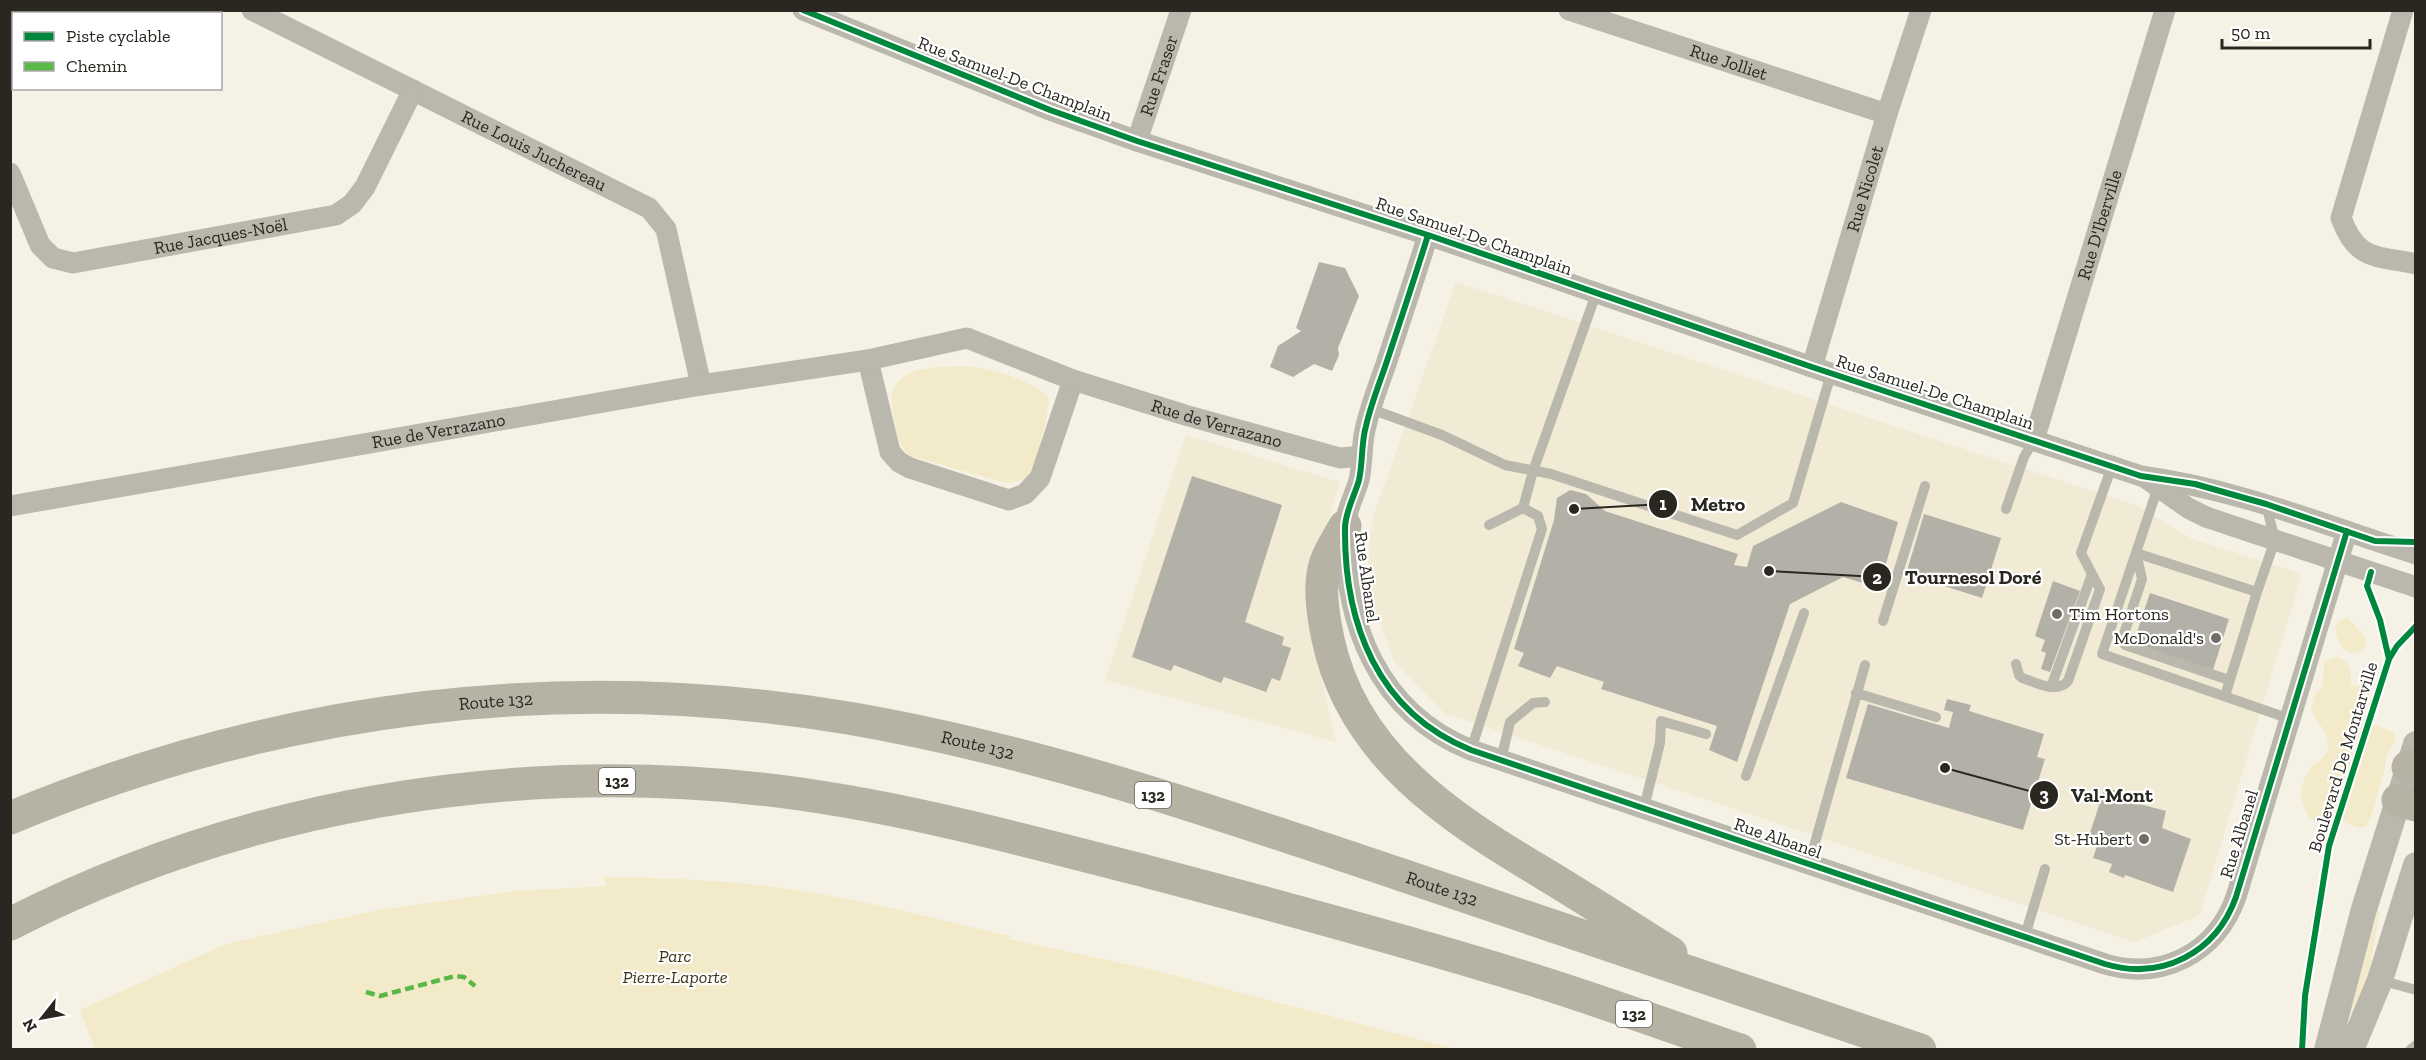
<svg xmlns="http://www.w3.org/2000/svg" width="2426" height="1060" font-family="'Zilla Slab',serif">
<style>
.built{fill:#f1ebd5}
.green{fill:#f3eac9}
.building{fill:#b3b1a7}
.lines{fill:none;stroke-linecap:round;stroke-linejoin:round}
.service{stroke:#bab7ad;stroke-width:10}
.minor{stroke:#bab7ad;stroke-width:21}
.tertiary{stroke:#bab7ad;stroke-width:26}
.motorway{stroke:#b6b2a4;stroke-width:33}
.quiet{stroke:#58b947;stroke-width:4.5;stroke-dasharray:9 4.5;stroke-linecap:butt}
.cycleway-casing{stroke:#fff;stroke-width:10}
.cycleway{stroke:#00873e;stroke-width:6}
.poi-dot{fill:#716e65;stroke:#fff;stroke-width:2}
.labels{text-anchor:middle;stroke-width:4.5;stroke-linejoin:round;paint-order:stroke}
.shield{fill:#fff;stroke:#6a6863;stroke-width:1.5}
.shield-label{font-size:16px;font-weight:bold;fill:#2a2720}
.street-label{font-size:18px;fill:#2a2720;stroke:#fff}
.poi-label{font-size:18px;fill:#2a2720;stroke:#fff;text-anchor:end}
.park-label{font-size:18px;font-style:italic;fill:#3f3617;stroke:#fff}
.leader{fill:none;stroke:#2a2720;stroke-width:2}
.callout-dot{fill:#2a2720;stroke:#fff;stroke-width:2}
.mark-label{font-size:18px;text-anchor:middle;font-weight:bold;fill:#fff}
.callout-label{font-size:20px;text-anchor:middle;font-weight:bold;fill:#2a2720;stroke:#fff;stroke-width:4.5;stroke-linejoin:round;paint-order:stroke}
</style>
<rect width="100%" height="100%" fill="#f5f2e5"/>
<path class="built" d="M1456,282L2138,506L2190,538L2302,574L2200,915L2135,942L1444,713L1394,661L1366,584L1372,520Z
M1186,435L1340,482L1304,605L1336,742L1105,680Z"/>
<path class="green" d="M962,366C989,368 1028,378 1048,397C1051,407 1035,468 1029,475C1021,482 1012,483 1002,482L910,456C898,444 896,434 894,418C893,411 891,401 892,394C898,366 939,367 962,366Z
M2348,618L2366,638L2365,646C2351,665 2334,642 2336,625L2343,619Z
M2337,657C2350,660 2351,673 2351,685L2355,687L2364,683L2369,687C2371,703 2362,714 2364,724L2378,726L2393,732L2395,739L2386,758L2385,769L2370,819L2366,826L2360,828L2341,821L2325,828C2300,818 2295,790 2310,769C2316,761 2327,758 2328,748C2329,733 2317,722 2311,710L2315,695L2323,686L2324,661Z
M603,877C678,878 752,881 826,895C888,906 949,922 1010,936L1009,939L1154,970L1455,1049L95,1050L80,1010L226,944L378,910L515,891L607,886Z
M2378,911L2380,912L2367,983L2354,1014L2350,1013Z"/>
<path class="building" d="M1319,262L1345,268L1359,296L1338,348L1339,355L1332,371L1314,364L1293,377L1270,367L1278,346L1301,331L1296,328Z
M1192,476L1282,505L1245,622L1284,637L1282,645L1291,648L1280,681L1272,678L1266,692L1224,677L1221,683L1174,665L1171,671L1132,657Z
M1570,490L1586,494L1605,511L1738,554L1734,565L1747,567L1753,546L1841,502L1898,522L1879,588L1843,577L1790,604L1737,762L1709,750L1717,726L1601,689L1604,682L1557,666L1550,678L1518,666L1524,653L1514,649L1554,520L1557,498Z
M1924,514L2001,538L1982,598L1906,574Z
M2053,581L2080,591L2050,672L2041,669L2046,653L2041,651L2045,640L2035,636Z
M2150,593L2229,619L2213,670L2133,644Z
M1947,699L1971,705L1969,711L2044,734L2037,757L2045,759L2023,830L1846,778L1868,704L1949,728L1953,712L1944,710Z
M2105,787L2129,796L2132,802L2166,811L2162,828L2191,839L2173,892L2125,875L2124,878L2109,872L2112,864L2093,858L2099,840L2089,836Z"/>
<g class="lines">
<path class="service" d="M1371,409L1442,435L1505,465L1551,474L1737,535L1793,503L1831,374
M2159,484L2102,654L2290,719
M2006,509L2024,457L2034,440
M1489,525L1523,508L1533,471L1596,294
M2136,553L2257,592L2225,696
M2136,553L2142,579L2123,637L2125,645L2229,680
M2257,592L2275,540L2266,504
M1883,621L1925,486
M2016,664L2019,675L2022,678C2038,683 2056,694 2068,681L2100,589L2081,553L2112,466
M2051,687L2092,574
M1856,693L1936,717
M1471,750L1542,529L1538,516L1523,508
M1501,760L1510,722L1533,703L1545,702
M1746,776L1804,613
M1644,808L1660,743L1661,721L1706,734
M1809,864L1865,665
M2025,936L2045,869
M2380,980L2416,990
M2410,1050L2416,1045"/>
<g class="minor">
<path id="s1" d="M252,10L649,208L666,229L701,385"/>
<path d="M803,10L1050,110L1137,141L1428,235L1812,367L2141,476C2237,489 2324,525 2416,554"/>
<path id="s2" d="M1569,10L1887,114"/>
<path d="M2403,10L2341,218C2357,261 2375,255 2416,264"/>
<path id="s3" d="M1137,141L1181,10"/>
<path id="s4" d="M10,173L40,245L53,258L73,263L336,215L352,204L365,187L413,90"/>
<path d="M1428,235C1415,277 1401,319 1387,361C1380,382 1371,404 1366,426C1361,443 1363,462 1359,480C1355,495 1345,512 1345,528C1344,623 1377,712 1471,750L2105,964C2162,981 2216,953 2236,897L2347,531"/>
<path d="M868,360L890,452L899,462L910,468L1009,500L1025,494L1040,478L1073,380"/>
<path id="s5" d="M1812,367L1887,114L1921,10"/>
<path id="s6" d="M2034,440L2165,10"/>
<path d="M2147,479L2188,508L2206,517L2416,587"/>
<path id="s7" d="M10,506L701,385L868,360L967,338L1073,380L1185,415L1340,458L1362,456"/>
</g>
<path class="tertiary" d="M2327,1050L2364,909L2416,744
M2351,1050L2380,980L2416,865"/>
<g class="motorway">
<path d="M1345,526C1339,537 1330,550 1326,562C1318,586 1323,615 1328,639C1352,754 1449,817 1543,873C1586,899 1628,926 1671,953"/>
<path d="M2408,767L2416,769"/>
<path d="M2398,800L2416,805"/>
<path id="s8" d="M10,818C278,706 561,670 848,718C1037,750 1220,814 1402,875C1574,934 1747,991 1920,1050"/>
<path d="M10,924C241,806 503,761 760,789C896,804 1031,842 1164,876C1285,908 1407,941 1527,978C1598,1000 1669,1026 1740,1050"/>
</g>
<path class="quiet" d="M366,992L380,996L455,976L464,977L475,986"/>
<defs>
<path id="cycleway" d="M803,10L1050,110L1137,141L1428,235L1812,367L2141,476L2195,484L2266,504L2375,541L2416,542
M1428,235C1415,277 1401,319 1387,361C1380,382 1371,404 1366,426C1361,443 1363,462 1359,480C1355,495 1345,512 1345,528C1344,623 1377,712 1471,750L2105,964C2162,981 2216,953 2236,897L2347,531
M2371,572L2367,586L2380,620L2389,659
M2302,1050L2305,996L2329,846L2389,659L2397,646L2416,626"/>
</defs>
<use href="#cycleway" class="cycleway-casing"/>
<use href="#cycleway" class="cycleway"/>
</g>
<g class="poi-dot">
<circle cx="2057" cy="614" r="6"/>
<circle cx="2216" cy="638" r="6"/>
<circle cx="2144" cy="839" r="6"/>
</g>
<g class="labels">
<g class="shield">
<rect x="599" y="768" width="36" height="26" rx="4.5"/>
<rect x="1135" y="782" width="36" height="26" rx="4.5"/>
<rect x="1616" y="1001" width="36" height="26" rx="4.5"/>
</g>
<g class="shield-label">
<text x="617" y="787">132</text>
<text x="1153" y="801">132</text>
<text x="1634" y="1020">132</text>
</g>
<g class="street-label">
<text dy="6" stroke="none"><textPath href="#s2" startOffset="168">Rue Jolliet</textPath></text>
<text dy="6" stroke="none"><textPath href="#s3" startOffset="69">Rue Fraser</textPath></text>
<text transform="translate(1015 79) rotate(21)" y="6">Rue Samuel-De Champlain</text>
<text dy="6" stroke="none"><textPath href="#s1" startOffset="315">Rue Louis Juchereau</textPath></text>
<text dy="6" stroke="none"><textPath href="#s5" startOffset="186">Rue Nicolet</textPath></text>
<text dy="6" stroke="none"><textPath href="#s6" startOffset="225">Rue D'Iberville</textPath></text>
<text dy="6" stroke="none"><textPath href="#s4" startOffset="267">Rue Jacques-Noël</textPath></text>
<text transform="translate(1474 236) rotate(19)" y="6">Rue Samuel-De Champlain</text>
<text transform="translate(1935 392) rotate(18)" y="6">Rue Samuel-De Champlain</text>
<text dy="6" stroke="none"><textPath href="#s7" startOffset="1236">Rue de Verrazano</textPath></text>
<text dy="6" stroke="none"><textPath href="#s7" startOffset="435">Rue de Verrazano</textPath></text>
<text transform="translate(1367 577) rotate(82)" y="6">Rue Albanel</text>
<text dy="6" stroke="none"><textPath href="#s8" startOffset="502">Route 132</textPath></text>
<text dy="6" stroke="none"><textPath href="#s8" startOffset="988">Route 132</textPath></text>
<text transform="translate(2343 757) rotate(-73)" y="6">Boulevard De Montarville</text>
<text transform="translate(2239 834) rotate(-73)" y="6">Rue Albanel</text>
<text transform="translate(1778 838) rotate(19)" y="6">Rue Albanel</text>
<text dy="6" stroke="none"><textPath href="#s8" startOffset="1474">Route 132</textPath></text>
</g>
<g class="poi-label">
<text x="2069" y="620" text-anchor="start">Tim Hortons</text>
<text x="2204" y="644">McDonald's</text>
<text x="2132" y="845">St-Hubert</text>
</g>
<g class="park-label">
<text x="675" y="962">Parc<tspan x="675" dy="21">Pierre-Laporte</tspan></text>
</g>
</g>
<path class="leader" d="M1574 509L1663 504M1769 571L1877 577M1945 768L2044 795"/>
<g class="callout-dot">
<circle cx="1574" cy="509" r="6"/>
<circle cx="1769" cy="571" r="6"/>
<circle cx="1945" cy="768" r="6"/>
<circle cx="1663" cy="504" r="15"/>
<circle cx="1877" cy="577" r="15"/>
<circle cx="2044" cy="795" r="15"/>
</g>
<g class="mark-label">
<text x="1663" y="510">1</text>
<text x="1877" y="584">2</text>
<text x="2044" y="801">3</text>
</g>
<g class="callout-label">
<text x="1718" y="511">Metro</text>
<text x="1973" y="584">Tournesol Doré</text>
<text x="2112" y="802">Val-Mont</text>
</g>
<rect width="2426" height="1060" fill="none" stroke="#2a2720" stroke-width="24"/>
<rect x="12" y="12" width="210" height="78" fill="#ffffff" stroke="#aaa9a6" stroke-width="1.5"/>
<rect x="24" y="32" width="30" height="9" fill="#00873e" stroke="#aaa9a6" stroke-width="1.5"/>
<text x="66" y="42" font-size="18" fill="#2a2720">Piste cyclable</text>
<rect x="24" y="62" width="30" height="9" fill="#58b947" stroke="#aaa9a6" stroke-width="1.5"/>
<text x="66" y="72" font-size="18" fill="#2a2720">Chemin</text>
<g transform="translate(42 1018) rotate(239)" stroke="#ffffff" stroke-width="4.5" paint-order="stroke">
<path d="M0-4.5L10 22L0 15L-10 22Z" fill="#2a2720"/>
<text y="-9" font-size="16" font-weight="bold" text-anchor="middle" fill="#2a2720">N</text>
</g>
<path d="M2222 39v9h148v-9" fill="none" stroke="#2a2720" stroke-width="3"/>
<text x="2231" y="39" font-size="18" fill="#2a2720" stroke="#ffffff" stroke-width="4.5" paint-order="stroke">50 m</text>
</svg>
